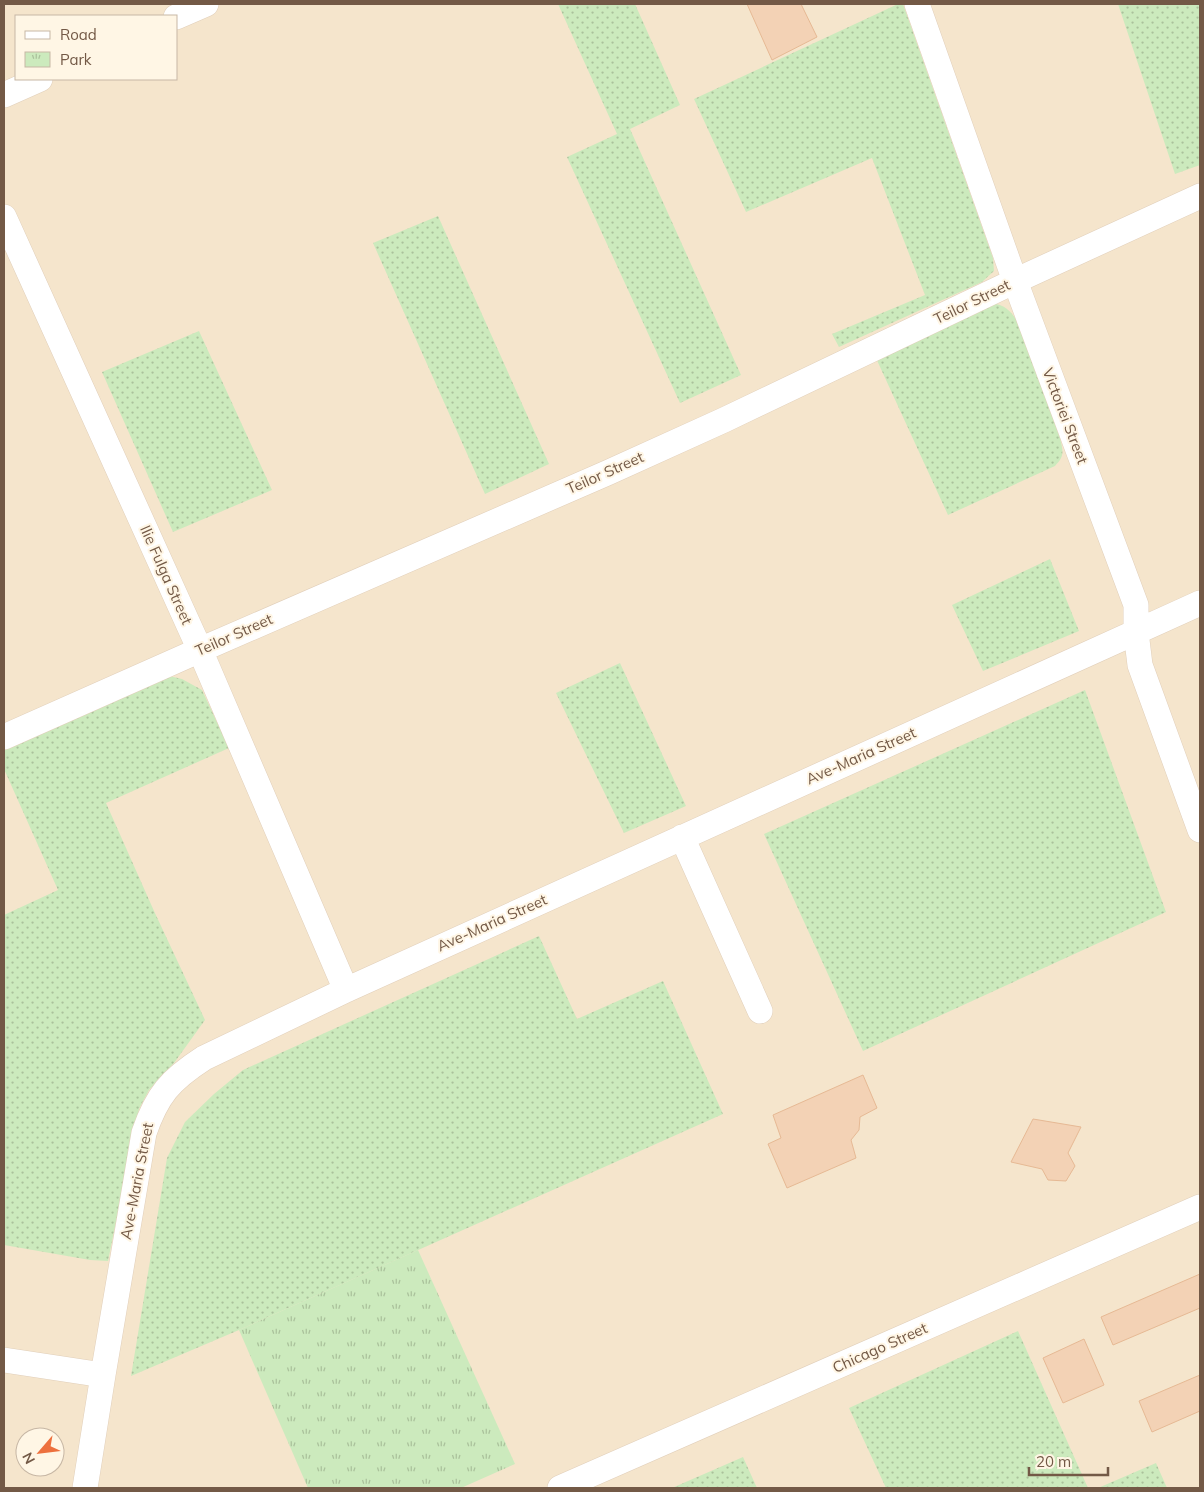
<svg xmlns="http://www.w3.org/2000/svg" width="1204" height="1492" font-family="Mulish,sans-serif">
<style>
.residential{fill:#f5e5cc;fill-rule:evenodd}
.grass{fill:url(#grass-dots)}
.park{fill:url(#park-tufts)}
.building{fill:#f3d2b5;stroke:#e6b994}
.lines{fill:none;stroke-linecap:round;stroke-linejoin:round}
.minor-casing{stroke:#e1cfba;stroke-width:26}
.minor{stroke:#fff;stroke-width:25}
.labels{text-anchor:middle;stroke-width:4;stroke-linejoin:round;paint-order:stroke}
.street-label{font-size:15px;fill:#735946;stroke:#fff6e5}
</style>
<defs>
<pattern id="grass-dots" width="8" height="8" patternUnits="userSpaceOnUse" patternTransform="scale(1.25)"><rect width="8" height="8" fill="#cceabd"/><path d="M2 2h.1M6 6h.1" fill="none" stroke="#aac19b" stroke-width="1.8" stroke-linecap="round"/></pattern>
<pattern id="park-tufts" width="24" height="20" patternUnits="userSpaceOnUse" patternTransform="scale(1.25)"><rect width="24" height="20" fill="#cceabd"/><path d="M3 7l-1-3M5 7V3M7 7l1-3M15 17l-1-3M17 17v-4M19 17l1-3" fill="none" stroke="#aac19b"/></pattern>
</defs>
<rect width="100%" height="100%" fill="#fdf3de"/>
<path class="residential" d="M4,4H1200V1488H4ZM16,16H176V79H16ZM25,1437H55V1467H25Z"/>
<path class="grass" d="M558,4H635L680,105L630,129L741,375L680,403L567,157L617,134Z
M898,4H903L993,258L994,271L982,282L839,347L832,334L925,295L872,158L746,212L694,99Z
M1118,4H1200V165L1175,174Z
M438,216L549,464L485,494L373,243Z
M990,303C1009,304 1015,317 1023,332L1060,438C1063,451 1065,456 1055,466L948,515L875,356Z
M199,331L272,490L173,532L102,372Z
M1050,559L1079,631L983,671L952,605Z
M620,663L686,806L624,833L556,693Z
M169,676L182,679L202,690L229,748L106,803L154,911L205,1020L174,1063L149,1090L139,1109L108,1261L90,1260L4,1245V915L58,890L4,769V749Z
M1085,690L1166,912L863,1051L764,834Z
M539,936L577,1019L663,981L723,1114L239,1330L131,1376L167,1158L185,1122L214,1094L243,1070Z
M1018,1331L1088,1488H886L849,1408Z
M743,1457L757,1488H672Z
M1156,1463L1167,1488H1098Z"/>
<path class="park" d="M418,1250L515,1464L461,1488H308L239,1330Z"/>
<path class="building" d="M747,4H801L817,37L772,60Z
M863,1075L877,1108L860,1117L859,1130L851,1140L856,1158L787,1188L768,1144L781,1138L773,1115Z
M1033,1119L1081,1127L1068,1153L1075,1166L1066,1181L1048,1180L1042,1169L1011,1162Z
M1200,1274V1308L1113,1345L1101,1317Z
M1084,1339L1104,1385L1063,1403L1043,1358Z
M1200,1375V1411L1152,1432L1139,1401Z"/>
<g class="lines">
<defs>
<path id="minor" d="M917,4L1015,281L1136,605V632L1140,665L1200,830
M176,17L206,4
M4,95L40,79
M4,217L200,650L346,990
M4,737L200,650L607,473L724,420L1015,281L1200,196
M682,837L760,1011
M4,1360L103,1375
M85,1488L103,1375L144,1133C157,1095 170,1080 204,1058L346,990L1200,603
M560,1488L1200,1207"/>
</defs>
<use href="#minor" class="minor-casing"/>
<use href="#minor" class="minor"/>
</g>
<g class="labels">
<g class="street-label">
<text transform="translate(972 302) rotate(-26)" y="5">Teilor Street</text>
<text transform="translate(1065 416) rotate(69)" y="5">Victoriei Street</text>
<text transform="translate(605 473) rotate(-24)" y="5">Teilor Street</text>
<text transform="translate(166 575) rotate(66)" y="5">Ilie Fulga Street</text>
<text transform="translate(234 635) rotate(-24)" y="5">Teilor Street</text>
<text transform="translate(861 756) rotate(-24)" y="5">Ave-Maria Street</text>
<text transform="translate(492 923) rotate(-24)" y="5">Ave-Maria Street</text>
<text transform="translate(137 1181) rotate(-79)" y="5">Ave-Maria Street</text>
<text transform="translate(880 1348) rotate(-24)" y="5">Chicago Street</text>
</g>
</g>
<rect width="1204" height="1492" fill="none" stroke="#735946" stroke-width="10"/>
<rect x="15" y="15" width="162" height="65" fill="#fff6e5" stroke="#c7b7a5"/>
<rect x="25" y="31" width="25" height="8" fill="#ffffff" stroke="#c7b7a5"/>
<text x="60" y="40" font-size="15" fill="#735946">Road</text>
<rect x="25" y="52" width="25" height="15" fill="url(#park-tufts)" stroke="#c7b7a5"/>
<text x="60" y="65" font-size="15" fill="#735946">Park</text>
<g transform="translate(40 1452) rotate(242)"><circle r="24" fill="#fff6e5" stroke="#c7b7a5"/>
<path d="M0-4L9 19L0 12L-9 19Z" fill="#ed703d"/>
<text y="-8" font-size="14" font-weight="bold" text-anchor="middle" fill="#735946">N</text>
</g>
<path d="M1029 1467v8h79v-8" fill="none" stroke="#735946" stroke-width="2.5"/>
<text x="1036" y="1467" font-size="15" fill="#735946" stroke="#fff6e5" stroke-width="4" paint-order="stroke">20 m</text>
</svg>
